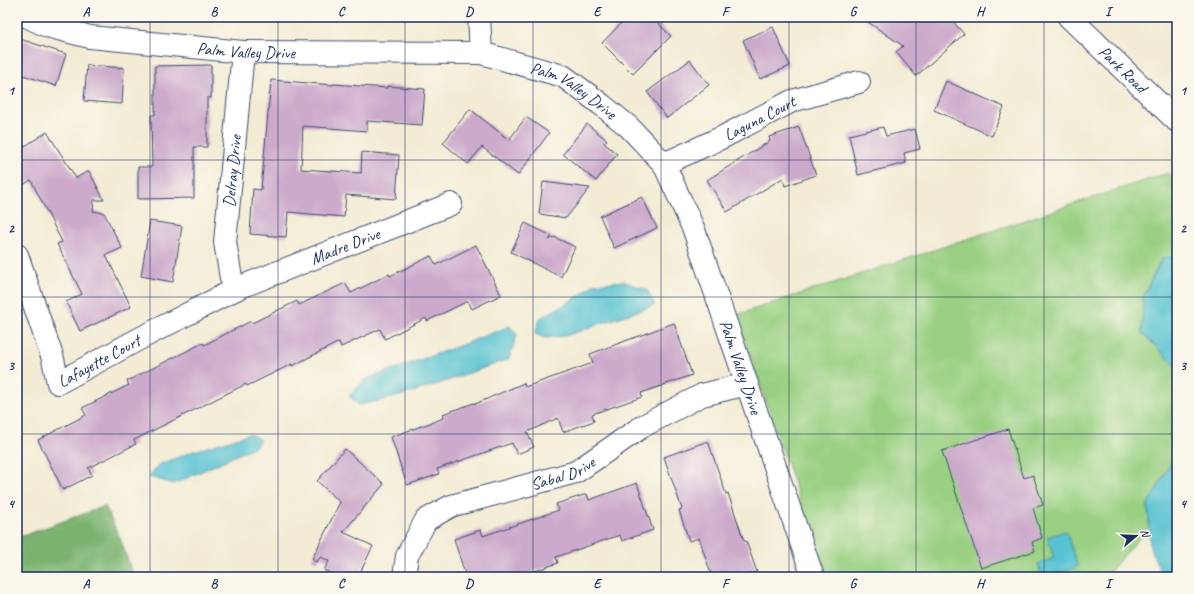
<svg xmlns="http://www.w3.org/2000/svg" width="1194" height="594" font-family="Caveat,sans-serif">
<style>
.green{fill:#99d082;stroke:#5a8070}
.forest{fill:#7ab270;stroke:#4a7067}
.water{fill:#58c3d2;stroke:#3a7998}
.building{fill:#cac}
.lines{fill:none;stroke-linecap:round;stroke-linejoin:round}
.minor-casing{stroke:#3b4b70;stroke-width:24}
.minor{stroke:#fff;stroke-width:22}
.grid{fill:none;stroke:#1b2f5e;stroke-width:1;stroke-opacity:0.55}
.labels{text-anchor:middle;stroke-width:3;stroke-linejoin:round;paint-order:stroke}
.street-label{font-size:17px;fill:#1b2f5e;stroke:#fbf7ec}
.neatline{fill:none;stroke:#1b2f5e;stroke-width:1.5}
.grid-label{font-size:13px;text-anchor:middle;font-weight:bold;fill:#1b2f5e}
</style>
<rect width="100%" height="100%" fill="#fbf7ec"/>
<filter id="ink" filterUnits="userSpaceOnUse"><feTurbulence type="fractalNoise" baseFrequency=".025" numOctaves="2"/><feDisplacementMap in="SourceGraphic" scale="8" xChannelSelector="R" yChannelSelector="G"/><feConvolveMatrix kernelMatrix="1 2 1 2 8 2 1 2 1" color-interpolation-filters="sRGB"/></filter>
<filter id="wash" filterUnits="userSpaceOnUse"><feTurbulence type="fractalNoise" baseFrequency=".012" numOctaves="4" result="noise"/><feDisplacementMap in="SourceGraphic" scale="16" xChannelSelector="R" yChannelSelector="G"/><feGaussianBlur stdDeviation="0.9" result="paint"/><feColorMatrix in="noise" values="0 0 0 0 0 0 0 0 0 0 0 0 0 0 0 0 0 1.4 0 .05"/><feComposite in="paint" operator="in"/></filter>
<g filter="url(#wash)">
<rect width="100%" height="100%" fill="#f3ebd4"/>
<path class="green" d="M1168,173L1177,183V256L1161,259L1143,297L1142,333L1177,367V452L1148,504L1149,527L1105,577H826L736,315Z"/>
<path class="forest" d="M105,506L120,538L134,577H17V538Z"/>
<path class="water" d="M1177,256V367L1142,333L1143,297L1162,259Z
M623,281L647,290L655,305L565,336L545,338L535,334L540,318L573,300L594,284Z
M510,326L517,335L509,359C460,376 411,396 359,405L349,396L366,379L459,346Z
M250,434L260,440L256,446L174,484L149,477L158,465L194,451Z
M1177,452V577H1163L1150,548L1148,504Z
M1066,531L1078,567L1046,577H1042L1038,564L1054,558L1047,537Z"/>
<g id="blocks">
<path class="building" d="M627,17H652L671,36L633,74L602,43Z
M861,17H949L964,34L916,76L896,52L903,46Z
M773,27L790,66L760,79L743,40Z
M17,38L66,54L56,86L17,73Z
M690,60L709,85L667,118L647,92Z
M87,65L124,68L122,104L84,101Z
M211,65V98H207V147H194V198L138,199V167H152L151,115H155V66Z
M271,80L333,85V84L387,88V86L425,89L422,125L367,121V131L303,126L301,169L361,173L362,152L399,155L396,199L346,195L344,217L288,212L286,237L250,234L253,189L261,190Z
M946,81L1004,107L992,136L934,110Z
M470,109L509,140L526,117L549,133L518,175L482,147L468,164L443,143Z
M587,124L607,140L604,143L617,154L596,181L563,154Z
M799,127L816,175L785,186L783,178L727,212L707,180L770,141L769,137Z
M883,127L886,136L915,129L920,149L904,153L906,163L858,175L849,135Z
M47,132L76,178L89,171L104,200H94L93,211L104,213L122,248L106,255L131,307L80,331L66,302L82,294L57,244L62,242L31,180L17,189V151Z
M543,182L590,188L566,218L539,214Z
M642,197L657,228L614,248L600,216Z
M150,221L182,226L173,282L141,276Z
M525,223L552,236L549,240L554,237L575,247L561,277L511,252Z
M476,245L501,295L472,309L468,301L427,321L426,318L385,339L380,329L341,347L339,342L292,366V364L247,386L246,384L134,440L136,444L88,468L92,475L63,490L38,440L86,415L82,408L129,385L127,381L203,343L204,345L251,321L252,323L297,301L299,305L345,283L351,293L389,274L390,276L431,256L436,265Z
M674,323L692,375L641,393L642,397L592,414L594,421L563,432L558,418L527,432L534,447L517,454L512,443L437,469L439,474L407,485L391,437L444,418L443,414L474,403L475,404L524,383L525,387L593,363L590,354Z
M1008,429L1024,478L1033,475L1043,505L1033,508L1042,538L1032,542L1035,551L981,568L942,451Z
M708,441L726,494L728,493L744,541H746L757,572L741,577H712L699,538L689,541L679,510L682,509L664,457Z
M345,449L384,484L343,532L373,546L358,577H339L324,570L329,561L321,557L316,562L312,559L340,502L317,481Z
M637,483L653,530L622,541L620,535L556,557L558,563L518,577H466L454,539L481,530L483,536L559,510L556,504L587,494L589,500Z"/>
</g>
</g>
<g filter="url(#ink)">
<use href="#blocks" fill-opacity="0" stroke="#3b4b70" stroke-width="1"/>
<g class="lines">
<defs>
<g id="minor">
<path id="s1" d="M28,17L47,26L90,37L243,52L481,53L563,76L602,105L629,127L664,164L694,230L813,577"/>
<path d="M479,17L481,53"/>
<path id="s2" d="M1069,17L1177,121"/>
<path id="s3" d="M664,164L723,137L792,101L859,82"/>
<path id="s4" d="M17,255L53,359L58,383L139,339L238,288L451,204"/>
<path id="s5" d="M238,288L231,278L225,242L243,52"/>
<path id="s6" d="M404,577L407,556L426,520L451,506L576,472L643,426L702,395L747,384"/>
</g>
</defs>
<use href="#minor" class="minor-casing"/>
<use href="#minor" class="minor"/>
</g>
</g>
<path class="grid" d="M150,17V577M278,17V577M405,17V577M533,17V577M661,17V577M789,17V577M916,17V577M1044,17V577M17,160H1177M17,297H1177M17,434H1177"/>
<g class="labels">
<g class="street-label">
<text dy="6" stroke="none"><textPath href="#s1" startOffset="222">Palm Valley Drive</textPath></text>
<text dy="6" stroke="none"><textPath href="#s2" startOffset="75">Park Road</textPath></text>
<text dy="6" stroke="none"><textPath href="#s1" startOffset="558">Palm Valley Drive</textPath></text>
<text dy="6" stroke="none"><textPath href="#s3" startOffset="106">Laguna Court</textPath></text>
<text dy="6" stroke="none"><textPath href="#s5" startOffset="120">Delray Drive</textPath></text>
<text dy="6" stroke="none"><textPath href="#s4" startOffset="453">Madre Drive</textPath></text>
<text dy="6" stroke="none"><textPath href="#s4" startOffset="181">Lafayette Court</textPath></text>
<text dy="6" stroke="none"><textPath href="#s1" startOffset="894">Palm Valley Drive</textPath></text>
<text dy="6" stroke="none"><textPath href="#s6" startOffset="207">Sabal Drive</textPath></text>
</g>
</g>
<rect width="1194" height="594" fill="none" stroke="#fbf7ec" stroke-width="44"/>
<g transform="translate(1136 536) rotate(71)" stroke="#fbf7ec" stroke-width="3" paint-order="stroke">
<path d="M0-3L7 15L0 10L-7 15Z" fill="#1b2f5e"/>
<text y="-6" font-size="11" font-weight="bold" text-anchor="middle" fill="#1b2f5e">N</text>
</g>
<rect x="22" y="22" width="1150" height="550" class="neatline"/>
<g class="grid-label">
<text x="86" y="16">A</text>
<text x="214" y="16">B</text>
<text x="341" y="16">C</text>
<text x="469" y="16">D</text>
<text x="597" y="16">E</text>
<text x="725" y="16">F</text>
<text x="853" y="16">G</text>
<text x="980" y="16">H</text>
<text x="1108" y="16">I</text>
<text x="11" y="95">1</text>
<text x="1183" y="95">1</text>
<text x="11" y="233">2</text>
<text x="1183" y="233">2</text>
<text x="11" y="370">3</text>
<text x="1183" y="370">3</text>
<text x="11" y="508">4</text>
<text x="1183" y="508">4</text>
<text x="86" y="588">A</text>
<text x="214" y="588">B</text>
<text x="341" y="588">C</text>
<text x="469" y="588">D</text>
<text x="597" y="588">E</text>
<text x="725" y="588">F</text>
<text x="853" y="588">G</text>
<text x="980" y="588">H</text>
<text x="1108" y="588">I</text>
</g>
</svg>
